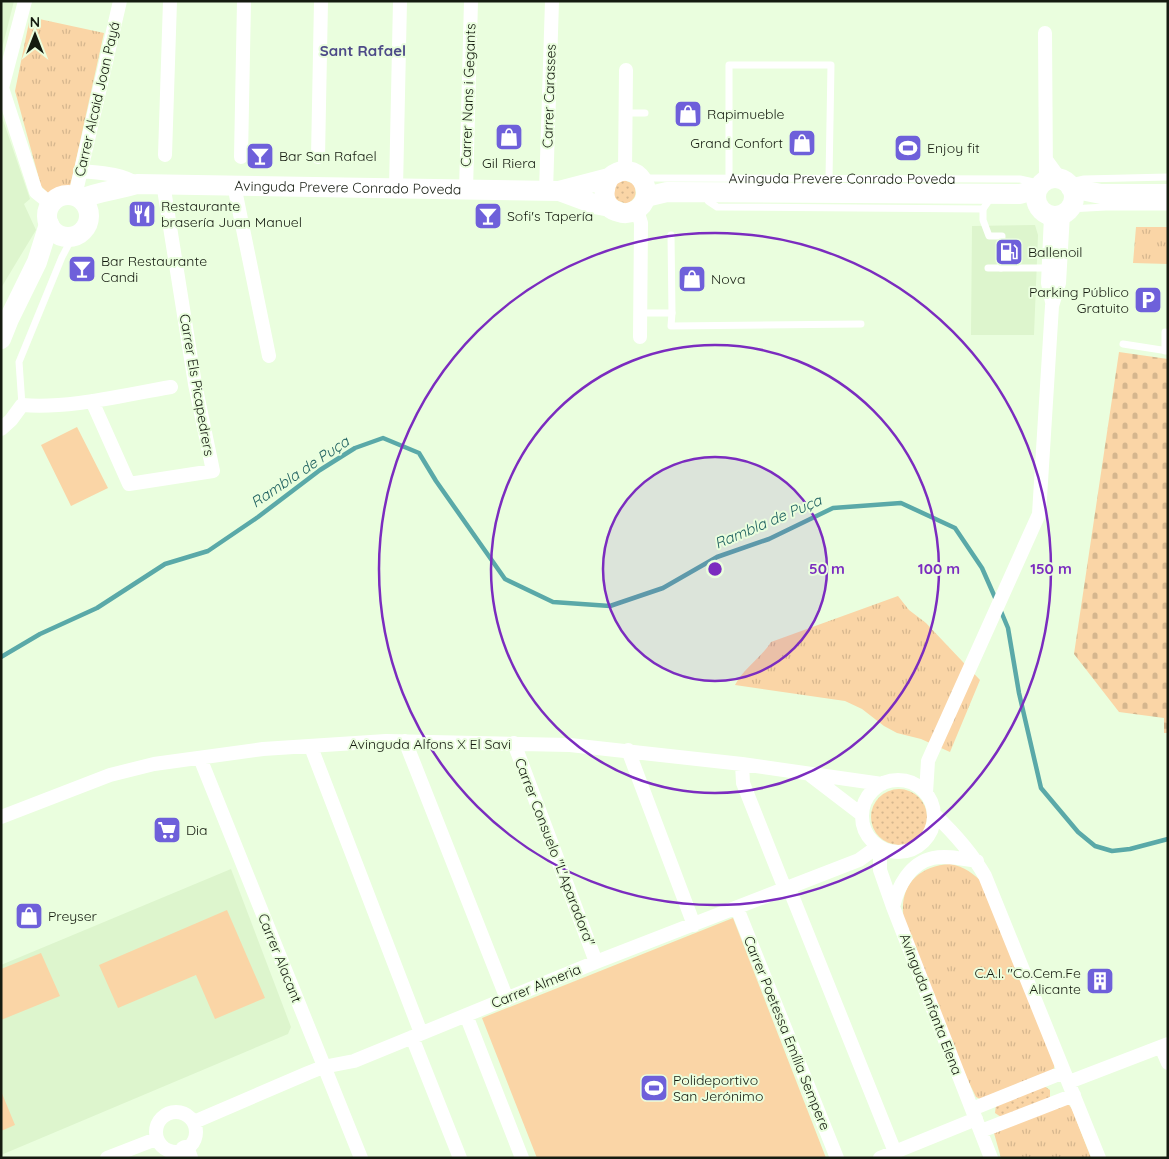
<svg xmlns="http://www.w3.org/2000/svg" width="1169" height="1159" font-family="Quicksand,sans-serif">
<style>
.built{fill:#ddf5cd}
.grass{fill:url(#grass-dots)}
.cemetery{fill:url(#cemetery-stones)}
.park{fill:url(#park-tufts)}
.pitch{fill:#fad5a6}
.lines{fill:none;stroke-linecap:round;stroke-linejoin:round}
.stream{stroke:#5aa9a8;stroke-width:4.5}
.lane{stroke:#fff;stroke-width:7}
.street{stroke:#fff;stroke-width:14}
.secondary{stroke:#fff;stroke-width:20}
.ring{fill:none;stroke:#7b2cbf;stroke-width:2.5}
.labels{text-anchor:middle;stroke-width:4;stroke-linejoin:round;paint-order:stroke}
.street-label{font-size:14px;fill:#151b10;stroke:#eafede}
.poi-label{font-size:14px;fill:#151b10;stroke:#eafede;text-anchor:start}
.neighbourhood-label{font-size:15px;font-weight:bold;fill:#4d4a88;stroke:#eafede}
.water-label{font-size:15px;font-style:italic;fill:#1f6160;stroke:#eafede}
.centre{fill:#7b2cbf;stroke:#eafede;stroke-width:2.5}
.ring-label{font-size:15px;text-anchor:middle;font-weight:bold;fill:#7b2cbf;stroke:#eafede;stroke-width:4;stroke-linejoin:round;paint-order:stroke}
</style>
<defs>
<pattern id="grass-dots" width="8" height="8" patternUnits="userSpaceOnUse" patternTransform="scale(1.25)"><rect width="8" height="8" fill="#fad5a6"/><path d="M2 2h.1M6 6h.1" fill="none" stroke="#d5b68e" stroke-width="1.8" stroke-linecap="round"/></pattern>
<pattern id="cemetery-stones" width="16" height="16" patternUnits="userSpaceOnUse" patternTransform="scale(1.25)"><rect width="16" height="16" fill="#fad5a6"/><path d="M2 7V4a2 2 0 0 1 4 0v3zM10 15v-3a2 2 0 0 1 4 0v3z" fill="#d5b68e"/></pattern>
<pattern id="park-tufts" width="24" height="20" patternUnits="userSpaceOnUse" patternTransform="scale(1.25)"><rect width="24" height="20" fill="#fad5a6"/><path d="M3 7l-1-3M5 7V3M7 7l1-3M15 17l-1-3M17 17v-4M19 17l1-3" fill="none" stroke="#d5b68e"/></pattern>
</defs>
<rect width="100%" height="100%" fill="#eafede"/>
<path class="built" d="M1,1H14L1,53Z
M1,114L30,199L24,204L36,230L1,288Z
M1035,225L1038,235L1034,335H971L972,226Z
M231,869L291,1027L288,1034L1,1155V965Z"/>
<path class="grass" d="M621,179L634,184C637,195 636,198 627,204L613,199V185Z
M871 817a28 28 0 1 1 56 0a28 28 0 1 1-56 0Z
M1044,1086L1050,1090V1098L1001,1117L995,1113L996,1105Z"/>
<path class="cemetery" d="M1119,352L1168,359V733H1164V718L1119,712L1074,654Z"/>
<path class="park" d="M30,17L104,33L70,187L55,189L49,194L41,186L15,91Z
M1136,227H1168V264L1133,263Z
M898,596L909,610L926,623L980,680L950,752L921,739L897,733L884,726L862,709L845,701L735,685C744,668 761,658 771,642Z
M950,864C965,867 973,873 984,884L1055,1062L1054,1068L1049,1073L980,1099L976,1097L964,1072L904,920C898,887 917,866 950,864Z
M1063,1105H1069L1072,1109L1091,1158H1001L994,1133Z"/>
<path class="pitch" d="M77,427L108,488L71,506L41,445Z
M227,910L265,998L215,1019L196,975L118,1008L99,965Z
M733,918L826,1158H537L482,1018Z
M41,953L60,996L1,1020V969Z
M1,1091L15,1125L1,1131Z"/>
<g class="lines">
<path class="stream" d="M1000,609L1008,628L1019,693L1041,788L1078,832L1095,846L1112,851L1130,849L1168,839
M1,657L40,634L97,608L165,564L208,551L258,517L320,470L355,448L383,438L419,453L436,481L505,579L553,602L610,606L663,588L717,557L769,539L833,508L901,503L955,528L982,568L997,602"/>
<g class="lane">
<path d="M626,113H645"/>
<path id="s1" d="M644,178L1020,179L1038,183"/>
<path d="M729,178V65H831L829,178"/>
<path d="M1071,182L1084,179L1168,177"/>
<path d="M706,195L708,201L717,207L983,209L992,196"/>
<path d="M983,209V220L989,236H1002L1001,268"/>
<path d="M1069,209L1106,207H1168"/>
<path d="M988,268H1048"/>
<path d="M640,313H672L671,235"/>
<path d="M672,313L671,326L861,324"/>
<path d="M1123,344L1168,351"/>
<path d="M1165,351V332"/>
<path d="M22,405L19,362L62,257L73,236"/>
</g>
<path class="street" d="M25,1L2,88L36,192L51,204
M1045,33L1046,180
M165,155L170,1
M241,157L244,1
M318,157L321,1
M1047,161L1060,179
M80,171C100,173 120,173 137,184
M625,171L626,70
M234,185L269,356
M396,188L400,1
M466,190L471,1
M546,191L552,1
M75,196L120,1
M637,210L641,223L640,337
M1051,216L1048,283L1052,302
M92,401L129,484L213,471L195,384L163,183
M1,429L11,420L22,405C70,409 123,395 171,387
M405,741L507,999
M514,743L596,962
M311,747L421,1033
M628,750L694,925
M200,758L361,1158
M742,764L743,783L785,889
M810,775L861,814
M862 816a36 36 0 1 1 72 0a36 36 0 1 1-72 0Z
M926,793L928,761L1039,514L1052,306L1059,283L1063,214
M934,814C954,833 972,853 985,876L1099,1158
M1,817L110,775L154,764L263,749L386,741L570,745L742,764L882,784
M880,848V870L893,907L991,1158
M789,888L895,1152
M893,907C898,886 910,863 933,858C947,855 963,859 977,861
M737,908L837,1158
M466,1015L522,1158
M412,1037L460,1158
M1161,1047L1168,1063
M1069,1082L1168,1044
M972,1109L1064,1072
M156 1132a20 20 0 1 1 40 0a20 20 0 1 1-40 0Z
M194,1122L308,1073L323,1067L354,1061L596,962L859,860L877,847
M981,1131L1074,1095
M107,1158L156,1139
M880,1158L976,1119"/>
<g class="secondary">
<circle cx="1055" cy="197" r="19"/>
<path d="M1071,188L1101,194H1168"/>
<path d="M559,191L594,204L610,207"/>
<circle cx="68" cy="216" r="21"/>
<path d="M646,197L667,192L1020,194L1037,189"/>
<path id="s2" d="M81,199C99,191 118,190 137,184L559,191L609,178C636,154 662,197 634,211C630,213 624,214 619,212C602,208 602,190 609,178"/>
<path d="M1,339L9,319L37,262L49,224"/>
<path d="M185,1150L188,1158"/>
</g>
</g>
<circle cx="715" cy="569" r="112" fill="#7b2cbf" fill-opacity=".12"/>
<g class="ring">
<circle cx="715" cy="569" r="112"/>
<circle cx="715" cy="569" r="224"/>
<circle cx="715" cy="569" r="336"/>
</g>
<defs>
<symbol id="shop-square" viewBox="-11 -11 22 22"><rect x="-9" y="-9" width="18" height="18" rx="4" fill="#6e60da" stroke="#eafede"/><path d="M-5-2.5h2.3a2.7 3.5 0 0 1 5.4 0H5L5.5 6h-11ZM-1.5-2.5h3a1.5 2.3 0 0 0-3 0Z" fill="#fff"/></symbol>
<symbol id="stadium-square" viewBox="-11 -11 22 22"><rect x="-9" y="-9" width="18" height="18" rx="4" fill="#6e60da" stroke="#eafede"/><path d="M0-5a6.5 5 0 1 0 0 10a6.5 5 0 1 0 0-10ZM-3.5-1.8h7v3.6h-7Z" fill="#fff"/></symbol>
<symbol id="bar-square" viewBox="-11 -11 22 22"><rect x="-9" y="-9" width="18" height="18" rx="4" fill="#6e60da" stroke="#eafede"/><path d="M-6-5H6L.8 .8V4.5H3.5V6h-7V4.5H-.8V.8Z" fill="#fff"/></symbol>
<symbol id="restaurant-square" viewBox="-11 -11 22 22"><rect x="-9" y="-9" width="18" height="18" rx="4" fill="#6e60da" stroke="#eafede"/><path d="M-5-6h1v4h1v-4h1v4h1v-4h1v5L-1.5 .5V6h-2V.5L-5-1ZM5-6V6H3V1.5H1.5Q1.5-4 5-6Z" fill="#fff"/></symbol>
<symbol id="fuel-square" viewBox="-11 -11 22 22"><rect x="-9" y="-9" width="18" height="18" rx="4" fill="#6e60da" stroke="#eafede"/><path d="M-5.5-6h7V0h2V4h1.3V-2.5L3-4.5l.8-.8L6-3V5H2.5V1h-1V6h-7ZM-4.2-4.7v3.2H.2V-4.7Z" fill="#fff"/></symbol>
<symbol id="parking-square" viewBox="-11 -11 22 22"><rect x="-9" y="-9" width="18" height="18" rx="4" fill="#6e60da" stroke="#eafede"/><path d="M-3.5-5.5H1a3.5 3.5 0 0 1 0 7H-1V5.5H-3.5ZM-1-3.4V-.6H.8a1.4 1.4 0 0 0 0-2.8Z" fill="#fff"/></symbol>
<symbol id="supermarket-square" viewBox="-11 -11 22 22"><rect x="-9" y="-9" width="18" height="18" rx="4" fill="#6e60da" stroke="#eafede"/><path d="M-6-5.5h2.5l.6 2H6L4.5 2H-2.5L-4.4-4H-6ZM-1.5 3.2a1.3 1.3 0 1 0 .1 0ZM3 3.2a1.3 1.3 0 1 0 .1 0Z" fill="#fff"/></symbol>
<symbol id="building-square" viewBox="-11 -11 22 22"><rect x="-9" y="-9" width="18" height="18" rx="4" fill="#6e60da" stroke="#eafede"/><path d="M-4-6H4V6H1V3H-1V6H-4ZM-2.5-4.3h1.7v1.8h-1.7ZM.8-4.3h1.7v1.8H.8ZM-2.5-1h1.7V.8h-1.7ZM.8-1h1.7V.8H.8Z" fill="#fff"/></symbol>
</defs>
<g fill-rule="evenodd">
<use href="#shop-square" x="672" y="98" width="32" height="32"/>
<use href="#shop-square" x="493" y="121" width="32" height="32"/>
<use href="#shop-square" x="786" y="127" width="32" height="32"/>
<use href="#stadium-square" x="892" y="132" width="32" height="32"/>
<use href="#bar-square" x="244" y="140" width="32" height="32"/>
<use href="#restaurant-square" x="126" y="198" width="32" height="32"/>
<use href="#bar-square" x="472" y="200" width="32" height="32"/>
<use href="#fuel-square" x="993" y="236" width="32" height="32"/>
<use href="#bar-square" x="66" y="253" width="32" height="32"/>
<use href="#shop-square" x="676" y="263" width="32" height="32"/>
<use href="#parking-square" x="1132" y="284" width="32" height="32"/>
<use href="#supermarket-square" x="151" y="814" width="32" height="32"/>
<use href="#shop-square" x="13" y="900" width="32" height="32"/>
<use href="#building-square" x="1084" y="965" width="32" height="32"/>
<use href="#stadium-square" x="638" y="1072" width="32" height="32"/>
</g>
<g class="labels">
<g class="street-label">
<text transform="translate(468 95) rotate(-88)" y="5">Carrer Nans i Gegants</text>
<text transform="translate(549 96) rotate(-88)" y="5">Carrer Carasses</text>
<text transform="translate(97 99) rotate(-77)" y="5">Carrer Alcaid Joan Payá</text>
<text dy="5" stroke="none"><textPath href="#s1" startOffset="198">Avinguda Prevere Conrado Poveda</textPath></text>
<text dy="5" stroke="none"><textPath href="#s2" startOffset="269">Avinguda Prevere Conrado Poveda</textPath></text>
<text transform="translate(197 385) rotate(80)" y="5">Carrer Els Picapedrers</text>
<text x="430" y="749">Avinguda Alfons X El Savi</text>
<text transform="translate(555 852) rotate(69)" y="5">Carrer Consuelo "L'Aparadora"</text>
<text transform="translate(280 958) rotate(68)" y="5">Carrer Alacant</text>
<text transform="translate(536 986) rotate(-22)" y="5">Carrer Almeria</text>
<text transform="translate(931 1004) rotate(69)" y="5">Avinguda Infanta Elena</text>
<text transform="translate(787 1033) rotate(68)" y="5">Carrer Poetessa Emília Sempere</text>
</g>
<g class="poi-label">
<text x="707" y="119">Rapimueble</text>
<text x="783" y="148" text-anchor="end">Grand Confort</text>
<text x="927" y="153">Enjoy fit</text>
<text x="279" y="161">Bar San Rafael</text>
<text x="509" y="168" text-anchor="middle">Gil Riera</text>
<text x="161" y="211">Restaurante<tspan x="161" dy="16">brasería Juan Manuel</tspan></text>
<text x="507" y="221">Sofi's Tapería</text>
<text x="1028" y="257">Ballenoil</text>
<text x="101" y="266">Bar Restaurante<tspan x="101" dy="16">Candi</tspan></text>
<text x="711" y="284">Nova</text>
<text x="1129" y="297" text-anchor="end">Parking Público<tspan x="1129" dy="16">Gratuito</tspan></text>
<text x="186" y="835">Dia</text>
<text x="48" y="921">Preyser</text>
<text x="1081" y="978" text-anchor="end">C.A.I. "Co.Cem.Fe<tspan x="1081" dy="16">Alicante</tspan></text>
<text x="673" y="1085">Polideportivo<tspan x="673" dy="16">San Jerónimo</tspan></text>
</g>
<g class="neighbourhood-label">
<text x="363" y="56">Sant Rafael</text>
</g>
<g class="water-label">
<text transform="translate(300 472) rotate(-34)" y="5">Rambla de Puça</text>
<text transform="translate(768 522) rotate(-23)" y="5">Rambla de Puça</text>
</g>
</g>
<circle cx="715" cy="569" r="8" class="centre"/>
<g class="ring-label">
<text x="827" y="574">50 m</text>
<text x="939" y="574">100 m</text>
<text x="1051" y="574">150 m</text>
</g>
<rect width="1169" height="1159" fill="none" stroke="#151b10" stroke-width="5"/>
<g transform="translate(35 35)" stroke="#eafede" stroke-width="4" paint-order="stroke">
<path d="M0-4L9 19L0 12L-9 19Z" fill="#151b10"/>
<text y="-8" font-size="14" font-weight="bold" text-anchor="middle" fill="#151b10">N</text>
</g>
</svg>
